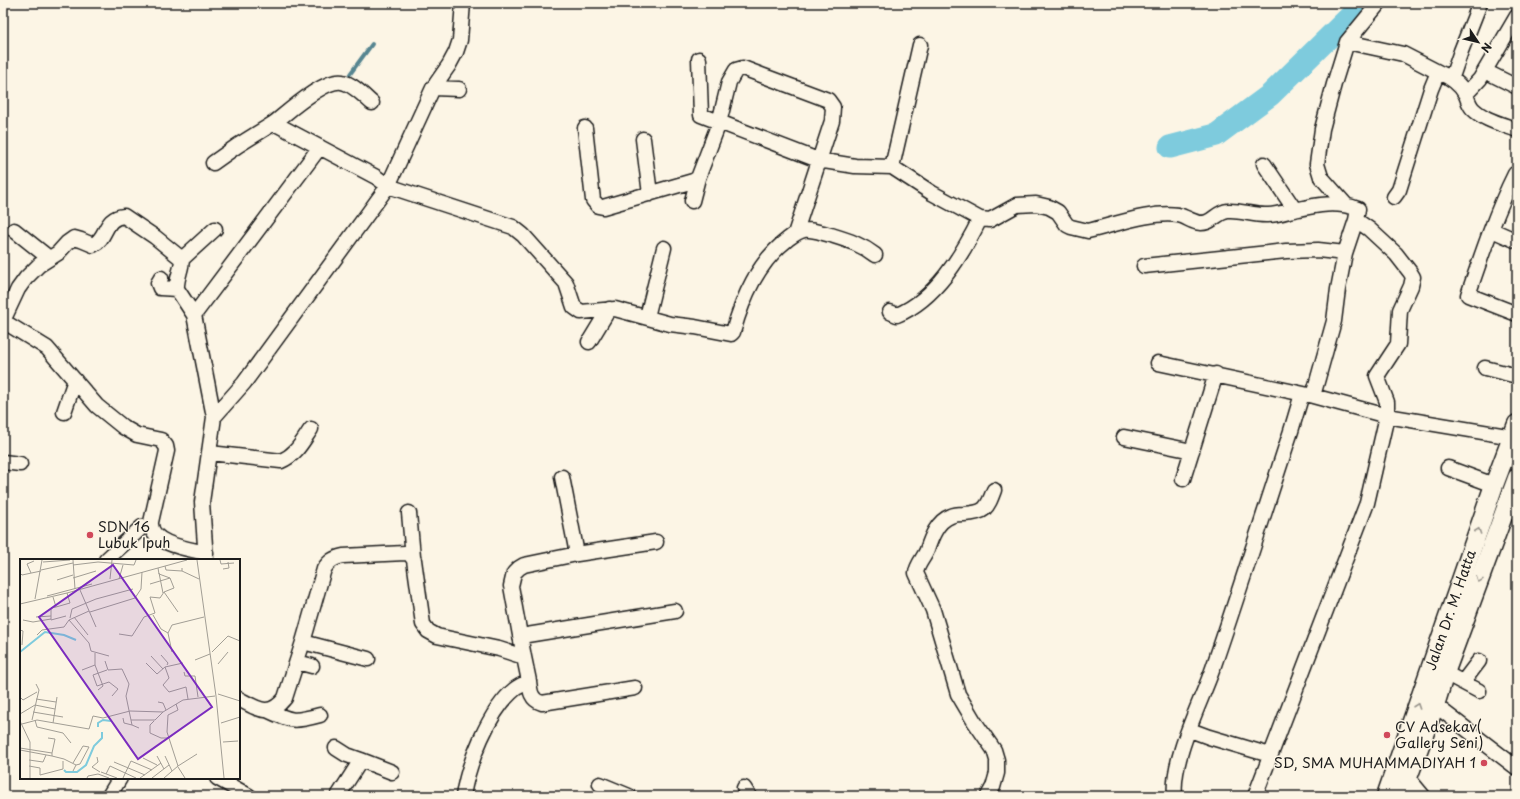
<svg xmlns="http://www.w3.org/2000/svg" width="1520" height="799" font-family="'Playpen Sans',sans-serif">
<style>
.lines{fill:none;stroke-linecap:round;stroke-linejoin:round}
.stream{stroke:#578590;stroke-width:4}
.river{stroke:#7ecbdd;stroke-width:23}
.minor-casing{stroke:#1c1c1c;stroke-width:17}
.major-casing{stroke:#1c1c1c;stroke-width:21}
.minor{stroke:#fcf5e5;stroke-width:14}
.major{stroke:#fcf5e5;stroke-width:18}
.oneway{stroke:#97938b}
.poi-dot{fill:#d1495b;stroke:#fcf5e5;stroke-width:1.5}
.labels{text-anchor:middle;stroke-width:3;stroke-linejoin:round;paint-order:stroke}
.poi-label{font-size:14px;fill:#1c1c1c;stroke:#fcf5e5;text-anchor:start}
.street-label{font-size:14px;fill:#1c1c1c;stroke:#fcf5e5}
.inset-river{fill:none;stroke:#7ecbdd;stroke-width:2}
.inset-road{fill:none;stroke:#a29e95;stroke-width:1}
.view{fill:#7b2cbf;fill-opacity:0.15;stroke:#7b2cbf;stroke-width:2}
.inset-edge{fill:none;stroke:#1c1c1c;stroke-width:2}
</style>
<rect width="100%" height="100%" fill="#fcf5e5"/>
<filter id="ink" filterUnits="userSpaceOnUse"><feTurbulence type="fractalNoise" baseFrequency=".025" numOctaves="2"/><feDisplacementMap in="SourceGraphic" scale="8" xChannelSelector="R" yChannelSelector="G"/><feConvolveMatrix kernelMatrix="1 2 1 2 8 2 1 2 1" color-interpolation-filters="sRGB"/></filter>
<g filter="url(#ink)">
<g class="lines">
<path class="stream" d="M350,74L372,44"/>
<path class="river" d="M1170,147L1216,135L1270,95L1364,3"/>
<defs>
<path id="minor" d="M1347,42L1403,54L1438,72
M699,59L701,115L818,160L855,166L892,167L932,193L980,219
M1485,71L1517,87
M1452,77L1461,51L1480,3
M433,88L459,89
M1466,94L1480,79L1517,16
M274,123C288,112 324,79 342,82C353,84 364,96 372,103
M585,128L593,200L598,206L603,207L693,181L698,178L719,123L729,82L736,70L743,68L748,70L828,100L833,107L832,121L795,234
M643,139L650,194
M213,163L237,146L274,123L376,177L388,186L513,227L523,235L566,283L574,307L581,312L615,309L670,324L695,327L731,334L733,332C743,297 758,262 788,239C792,236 798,231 804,230C812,229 822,233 831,235C847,240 861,244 875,255
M1264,164L1295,210
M892,167L920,45
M1515,174C1496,212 1482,254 1468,295L1517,314
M1394,197L1399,190L1431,89L1438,72C1450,77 1460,83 1466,95C1468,100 1469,105 1473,109C1484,120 1502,124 1517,130
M692,201L698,178
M1345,204L1321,177L1317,164L1322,129L1334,84L1347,42L1379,3
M14,230L49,258
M1492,230L1517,241
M182,259L215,229
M1144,266L1286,251L1318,250L1345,253
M161,278L158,283L160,288L177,289
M890,312L897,315C936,299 962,255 980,219L990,220L1017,205L1036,204L1049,207L1058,212L1067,225L1071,227L1088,231C1115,225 1150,211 1178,215C1188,217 1196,226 1207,222C1214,220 1218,212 1228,211C1241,210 1254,216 1268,215C1275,215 1282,213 1289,211C1313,206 1334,200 1358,209L1356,220L1345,253L1338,289L1334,321L1313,396
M647,317L664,248
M3,321L47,348L97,406L123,427L137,435L161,440L166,446L167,451L151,522C149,544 189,549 206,553
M3,321L18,289L26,278L39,265L58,253L67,243L74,238L81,240L93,245C108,238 103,218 124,216L155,237L182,259C182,269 176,279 177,289L194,315
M589,342L609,309
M1158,363L1313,396L1387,416L1513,437
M1485,368L1517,376
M64,412L75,380
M214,417L194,315L320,147
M1124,437L1192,451
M210,453L281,461C296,455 302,442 311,429
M3,462L20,464
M1448,468L1494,485
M562,477L577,554
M1183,479L1216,374
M409,513L413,557
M106,560L142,527L151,525
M206,560L202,502L214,417L244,383L388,186L433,88L449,65L456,52L460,40L463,3
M521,636L675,611
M303,642L368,659
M524,657L511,586L514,573L519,568L524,565L577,554L656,542
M297,662L312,666
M1445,673L1479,691
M529,681C530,691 531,700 542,703L635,688
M1463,682L1479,661
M239,699C258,709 269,718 285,698L303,642L324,569C329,561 334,558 343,556L405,553L410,554L414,560L423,624L428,631L437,636L499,649L524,657L529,681C524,684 519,686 515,689C489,710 468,764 463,796
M1435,705L1517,768
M267,710C292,722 294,722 320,715
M1190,730L1209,737L1270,755
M336,748L347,755L361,760
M1401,773L1408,778L1423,796
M217,778L249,796
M600,784L629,796
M744,788L749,796
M109,796L120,778
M338,796L361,760L392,772
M988,796L993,787L997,773V760L994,750L974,721L958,694L933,610L916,573C917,564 924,558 927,550C931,538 937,521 951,516C955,514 960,514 964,514C985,513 987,509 994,490
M1175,796C1171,759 1200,705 1213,668C1240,590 1265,510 1291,431L1302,394
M1255,796L1367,503L1387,416V402L1377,376L1398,344L1400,310L1411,286L1413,277L1410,272L1396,254L1369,229L1356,220"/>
<g id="major">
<path id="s1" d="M1386,796L1494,485L1517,424"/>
<path d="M1401,796L1435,705L1445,673L1517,478"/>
</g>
</defs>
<use href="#minor" class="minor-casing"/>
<use href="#major" class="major-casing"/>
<use href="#minor" class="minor"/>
<use href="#major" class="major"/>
</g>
<defs><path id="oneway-chevron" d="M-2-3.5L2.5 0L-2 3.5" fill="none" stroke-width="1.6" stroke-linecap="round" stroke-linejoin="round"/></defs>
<g class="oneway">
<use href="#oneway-chevron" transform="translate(1478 531) rotate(-71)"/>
<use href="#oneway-chevron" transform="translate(1479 580) rotate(110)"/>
<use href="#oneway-chevron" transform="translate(1417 706) rotate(-71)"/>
</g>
</g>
<g class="poi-dot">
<circle cx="90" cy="535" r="4"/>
<circle cx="1387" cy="735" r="4"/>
<circle cx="1484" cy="763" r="4"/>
</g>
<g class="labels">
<g class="poi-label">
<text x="98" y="532">SDN 16<tspan x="98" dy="16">Lubuk Ipuh</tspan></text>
<text x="1395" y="732">CV Adsekav(<tspan x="1395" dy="16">Gallery Seni)</tspan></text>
<text x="1476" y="768" text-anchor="end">SD, SMA MUHAMMADIYAH 1</text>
</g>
<g class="street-label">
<text dy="5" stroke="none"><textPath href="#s1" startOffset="197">Jalan Dr. M. Hatta</textPath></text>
</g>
</g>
<g transform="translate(20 559)">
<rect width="220" height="220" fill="#fcf5e5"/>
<path class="inset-river" d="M0,93L25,73L44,76L56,81M78,168V164L83,161L91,162M44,211L46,213H57L66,206L74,187L82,179V173"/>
<path class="inset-road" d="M53,1L55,30M177,1L196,137L204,219M200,1L201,5L214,4M23,3L50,1M53,6L78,3L114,6L116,1M145,7L146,11L162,12M138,9L139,15L150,19M162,9V12L179,20M203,10L209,9L208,3M21,11L53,4M0,14L2,16L21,12M11,14L7,5L14,2M139,14L143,34M53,19L76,12M90,20L92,1M99,20L103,6M37,21L53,16M60,31L76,68M144,33L158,53M27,37L72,25M33,38L36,48L31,49V61L46,57M15,40L22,1M0,45L47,34L167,1M36,48L50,44L47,34M69,52L49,61L69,84L71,92L89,97M70,53L115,39L121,30L122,13M133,56L141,70L148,74M16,58L31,57M54,58L68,76M50,59L52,50L76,40L113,30M3,61L13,63L31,60M0,71L3,72L2,86M99,75L112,77L124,58L135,54L130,38L140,39L144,33L154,29L150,19L130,25M17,76L22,71L44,68L49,61M152,93L148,74L152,66L184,58M192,93L208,77L220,82M75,94V106L83,127L78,131M141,96L148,104L147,106M131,97L143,110M175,101L190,95M85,102L88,111L102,110L109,125L106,137L112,166L119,169M126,104L137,115L145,108M163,104L145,108L149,119L143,126L149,133L166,128L168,140M198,105L208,93M62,111L75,106M87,111L73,116L77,127L89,123L98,130L92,137M164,113L165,117H175L178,138M198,135L220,142M0,138L3,141L17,133M16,140L36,143M138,143L143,144L146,151M13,153L43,158M0,155L15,146L35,150M103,159L104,164L112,166M12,161L19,131L16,125M15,161L17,168L43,174L51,184M111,161H135L143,153M0,162L10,183V219M134,162L130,166V174L141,179H148M33,164L37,138M201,164L220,158M2,165L17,161L69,170L73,157L83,159L110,152L143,153L163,141L195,137M28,179L35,180L32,194M203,183L218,182M0,189L32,194V197L0,191M32,197L44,200L56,206L53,212M137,197L144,210M145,197L152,212M77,198L78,203L72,208L80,213M123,199L137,206M9,201L23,203L26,196M94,203L125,216M53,204L63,187L69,188L60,205L56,206M9,207L20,209V216L43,210V202M158,207L177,195M158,208L165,219M81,213L97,219M86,215L90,207L116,219M67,219L68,217L78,215L89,219M103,219L111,202L132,211M120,219L141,204M132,219L149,206M144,219L158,207L147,173L148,156L158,151L156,145"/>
<path class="view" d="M93,6L192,148L118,200L19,58Z"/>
<rect width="220" height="220" class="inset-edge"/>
</g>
<rect width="1520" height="799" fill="none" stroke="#fcf5e5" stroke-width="16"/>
<rect x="8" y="8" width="1504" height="783" fill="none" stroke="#1c1c1c" stroke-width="1.5" filter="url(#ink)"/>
<g transform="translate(1478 42) rotate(125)" stroke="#fcf5e5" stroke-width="3" paint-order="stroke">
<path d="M0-3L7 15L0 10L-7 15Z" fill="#1c1c1c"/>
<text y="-6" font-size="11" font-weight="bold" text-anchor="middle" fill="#1c1c1c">N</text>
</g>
</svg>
